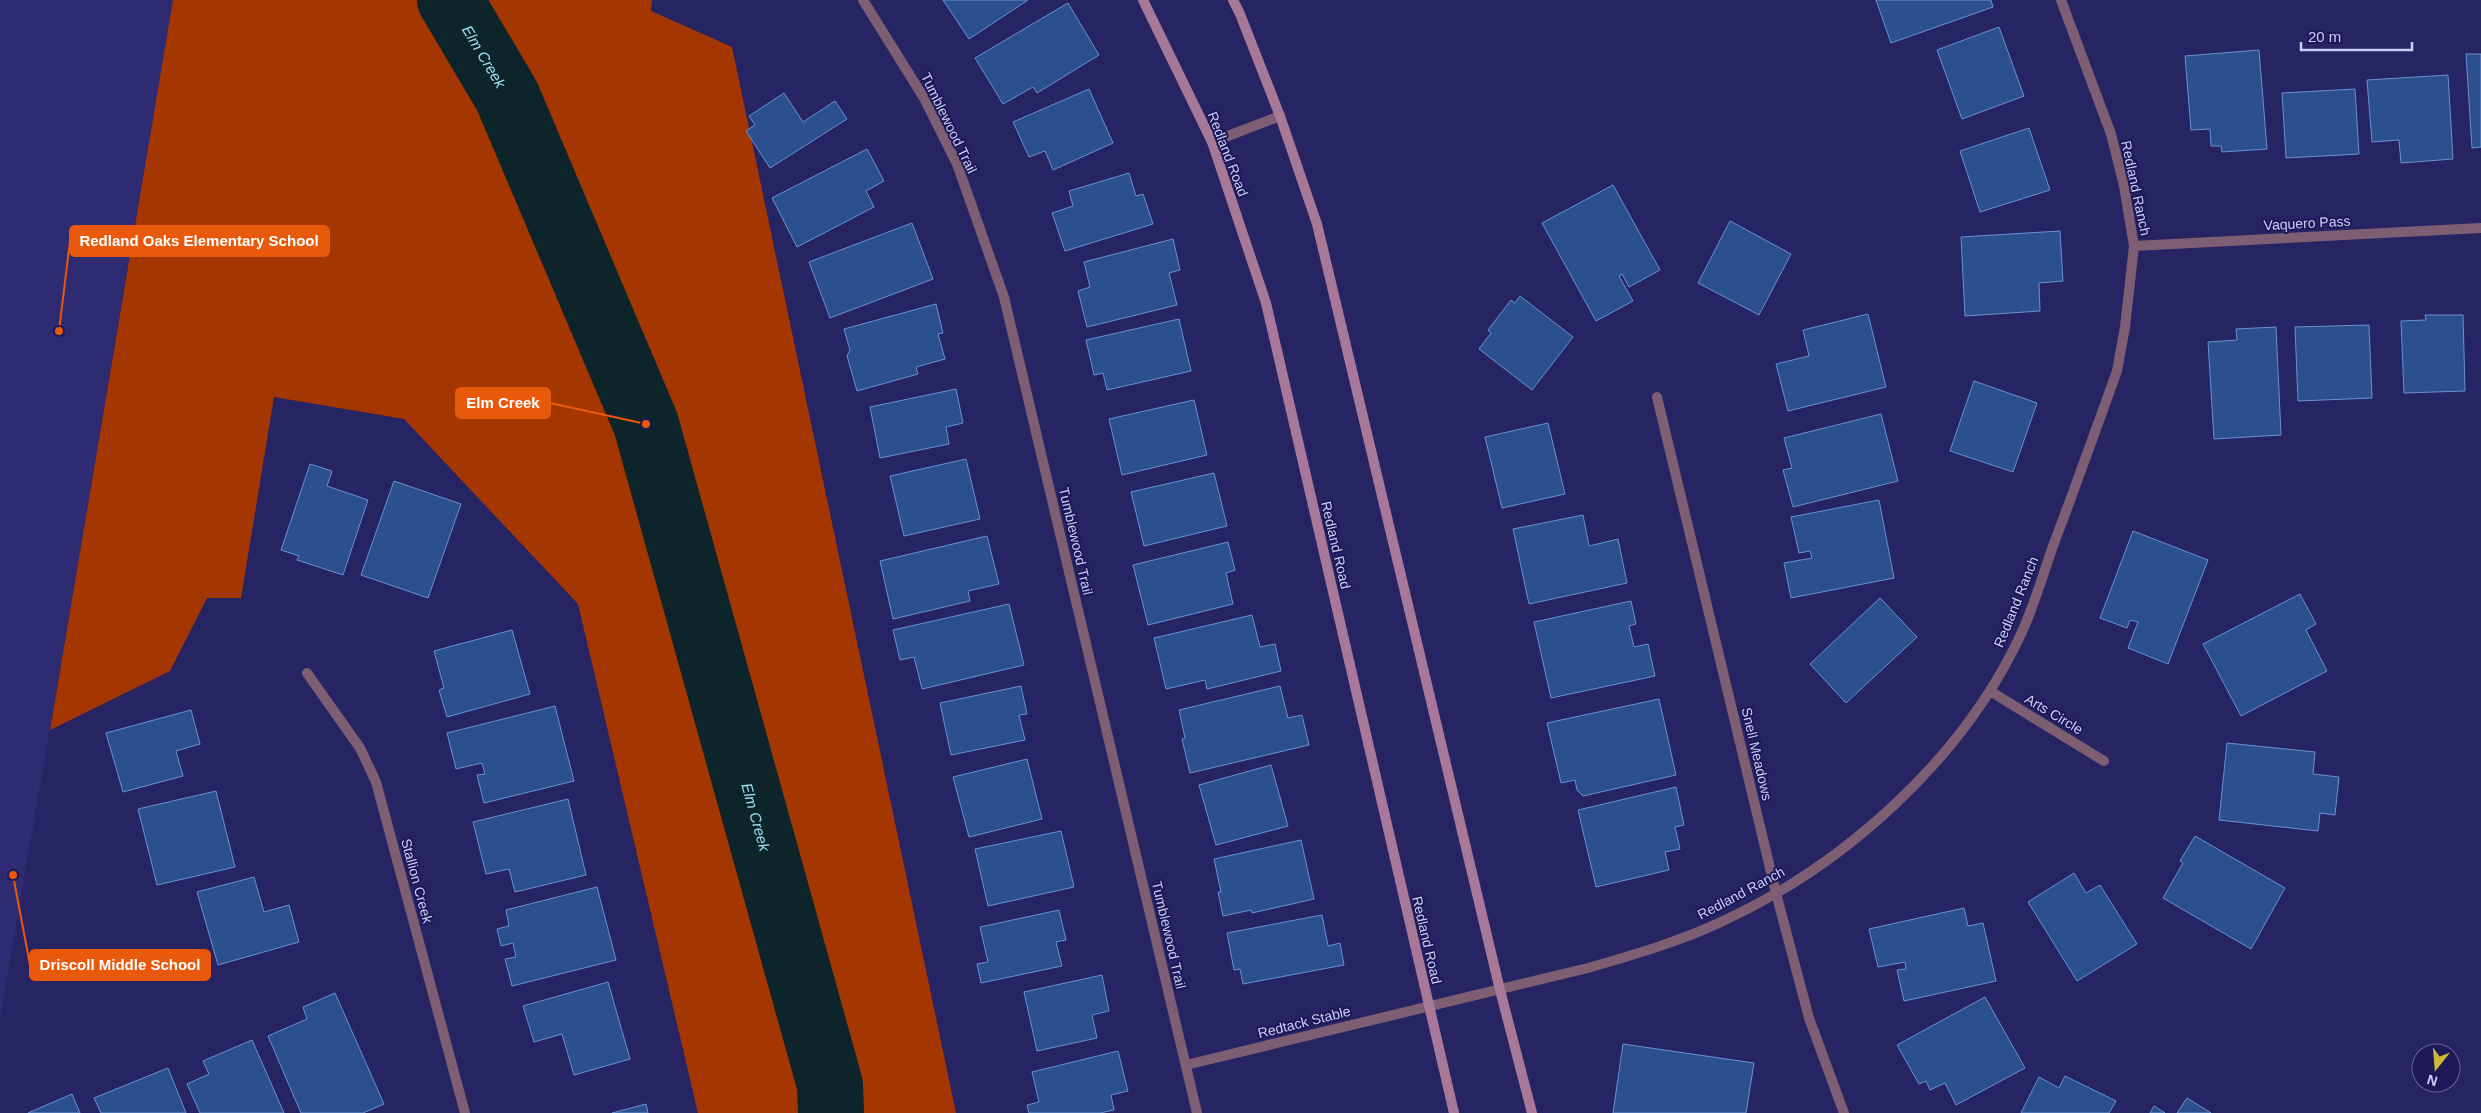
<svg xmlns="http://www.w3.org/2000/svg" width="2481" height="1113" font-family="Helvetica,sans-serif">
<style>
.built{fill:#2f2b72}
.forest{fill:#a43601}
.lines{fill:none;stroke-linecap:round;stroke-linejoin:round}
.river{stroke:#0d242a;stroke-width:66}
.building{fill:#2b508d;stroke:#6992d4}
.minor{stroke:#7d5e72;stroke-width:10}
.secondary{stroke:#a87898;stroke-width:10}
.labels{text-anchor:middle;stroke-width:4;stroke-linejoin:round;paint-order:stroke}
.street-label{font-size:14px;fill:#cbcff7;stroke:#1e1858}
.water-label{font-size:15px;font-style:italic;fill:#9ee1f6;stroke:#1e1858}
.leader{fill:none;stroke:#e8590c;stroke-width:2}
.callout-dot{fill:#e8590c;stroke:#1e1858;stroke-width:2}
.callout{fill:#e8590c;stroke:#e8590c;stroke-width:2}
.callout-label{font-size:15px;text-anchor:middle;font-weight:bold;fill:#fff}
</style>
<rect width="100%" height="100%" fill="#272464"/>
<path class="built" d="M0,0H173L0,1021Z"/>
<path class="forest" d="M173,0H652L651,11L732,47L956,1113H698L578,604L404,419L274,397L241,598H207L170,671L50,730Z"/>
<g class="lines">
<path class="river" id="s1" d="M450,0L507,96L646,424L830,1085L831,1113"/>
</g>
<path class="building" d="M943,0H1028L969,39Z
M1876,0H1991L1993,7L1891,43Z
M1068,3L1099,55L1037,93L1033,87L1003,104L975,58Z
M1999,27L2024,96L1962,119L1937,50Z
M2259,50L2267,149L2222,152L2221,146H2211L2210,129L2191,130L2185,56Z
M2466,54H2481V147L2472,148Z
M2448,75L2453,159L2401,163L2399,140L2372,142L2367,80Z
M1089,89L1113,143L1053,170L1045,151L1029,157L1013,122Z
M2355,89L2359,154L2286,158L2282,93Z
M784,93L803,122L835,101L847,119L770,168L746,131L755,125L749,116Z
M2029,128L2050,190L1980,212L1960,151Z
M867,149L884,181L866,191L874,207L797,247L772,198Z
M1129,173L1136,196L1143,194L1153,224L1065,251L1052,213L1073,206L1069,191Z
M1613,185L1660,270L1629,287L1622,274L1619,276L1633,301L1596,321L1542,223Z
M1730,221L1791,254L1759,315L1698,283Z
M912,223L933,279L830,318L809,262Z
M2060,231L2063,281L2039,283L2040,311L1965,316L1961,237Z
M1173,239L1180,270L1169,273L1177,305L1087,327L1078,291L1090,287L1084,262Z
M1520,296L1573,337L1532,390L1479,349L1491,333L1488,330L1511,300L1515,303Z
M936,304L943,333L938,334L945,359L916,367L918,374L857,391L847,356L850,350L844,329Z
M1868,314L1886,387L1788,411L1776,364L1809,356L1803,330Z
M2425,315H2463L2465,391L2404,393L2401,321L2426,320Z
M1179,319L1191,371L1107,390L1103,373L1094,375L1086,340Z
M2369,325L2372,398L2298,401L2295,327Z
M2276,327L2281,435L2214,439L2208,342L2237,340L2236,329Z
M1974,381L2037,403L2013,472L1950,451Z
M956,389L963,423L946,427L949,444L880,458L870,407Z
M1194,400L1207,455L1122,475L1109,419Z
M1881,414L1898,481L1793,507L1783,470L1792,468L1784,438Z
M1548,423L1565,494L1502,508L1485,437Z
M966,459L980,519L904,536L890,476Z
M310,464L332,471L327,486L368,500L343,575L297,560L299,556L281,550Z
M1214,473L1227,526L1144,546L1131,492Z
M394,481L461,504L428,598L361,575Z
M1879,500L1894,578L1791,598L1784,563L1812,558L1810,551L1799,553L1791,517Z
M1583,515L1589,546L1618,539L1627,583L1529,604L1513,529Z
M2133,531L2208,560L2168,664L2128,648L2138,622L2130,620L2127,628L2100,618Z
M987,536L999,584L968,591L970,601L893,619L880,561Z
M1228,542L1235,570L1226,573L1233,604L1148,625L1133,565Z
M2300,594L2316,624L2306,630L2327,671L2241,716L2203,644Z
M1880,598L1917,637L1846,703L1810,664Z
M1631,601L1636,624L1629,626L1634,647L1648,644L1655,676L1551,698L1534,622Z
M1009,604L1024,665L922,689L914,657L900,660L893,630Z
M1252,615L1260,647L1275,644L1281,671L1207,689L1205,680L1166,689L1154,638Z
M512,630L530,694L447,717L439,690L444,688L434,651Z
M1021,686L1027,714L1019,715L1025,740L951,755L940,703Z
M1280,686L1288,718L1302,715L1309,745L1190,773L1182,739L1185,738L1179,710Z
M1659,699L1676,775L1583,796L1577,790L1575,780L1561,783L1547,723Z
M555,706L574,781L484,803L477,775L485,774L482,763L456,769L447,733Z
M191,710L200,744L176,751L183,776L123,792L106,733Z
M2227,743L2315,752L2313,774L2339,777L2335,815L2320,813L2318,831L2219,820Z
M1027,759L1042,819L969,837L953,777Z
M1271,765L1288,826L1216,845L1199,785Z
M1676,787L1684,825L1675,827L1680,849L1665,852L1669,870L1596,887L1578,810Z
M216,791L235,867L157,885L138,809Z
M568,799L586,875L515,892L509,869L486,874L473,822Z
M1061,831L1074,887L988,906L975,849Z
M2195,836L2285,888L2251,949L2163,898L2183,863L2180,861Z
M1301,840L1314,899L1252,913L1251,910L1223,916L1218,892H1221L1214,859Z
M2074,873L2086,893L2100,885L2137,944L2077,981L2028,902Z
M254,877L264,912L289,905L299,942L218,965L197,892Z
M597,887L616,960L512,986L505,959L516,957L513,943L501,946L497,929L509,926L506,910Z
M1964,908L1968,926L1983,923L1996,981L1904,1001L1897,970L1906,969L1905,962L1878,967L1869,929Z
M1059,910L1066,940L1056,942L1062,966L981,983L977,964L988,962L980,927Z
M1322,915L1328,946L1340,943L1344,965L1243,984L1240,969L1234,970L1227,933Z
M1102,975L1109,1011L1092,1015L1097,1038L1037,1051L1024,992Z
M608,982L630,1059L574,1075L562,1034L534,1042L523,1006Z
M335,993L384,1104L363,1113H301L268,1036L307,1019L303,1007Z
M1985,997L2025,1068L1956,1105L1945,1083L1930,1090L1926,1081L1919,1084L1897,1045Z
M252,1040L284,1113H200L187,1084L209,1074L203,1061Z
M1623,1044L1754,1063L1746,1113H1613Z
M1118,1051L1128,1091L1111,1095L1114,1110L1100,1113H1029L1027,1105L1039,1102L1032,1072Z
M168,1068L186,1113H101L94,1098Z
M2065,1076L2116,1101L2109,1113H2021L2039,1077L2059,1088Z
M72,1094L80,1113H28Z
M2187,1098L2211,1113H2177Z
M646,1104L648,1113H612Z
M2154,1106L2165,1113H2150Z"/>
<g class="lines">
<path class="minor" d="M863,0L924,98L957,164L1004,297L1197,1113
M1212,142L1280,116
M2134,246L2481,228
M1657,397L1776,893L1809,1018L1844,1113
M307,673L360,748L376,782L465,1113
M1990,691L2104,761
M1186,1065L1588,968C1633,955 1678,942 1721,922C1845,865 1963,759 2021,634C2034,606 2043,575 2053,546C2075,488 2096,429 2117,371L2125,327L2134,246L2124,186L2111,134L2061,0"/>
<path class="secondary" d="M1143,0L1212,142L1266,303L1454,1113
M1233,0L1240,14L1280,116L1317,224L1500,990L1532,1113"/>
</g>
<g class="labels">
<g class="street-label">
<text transform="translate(949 123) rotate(64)" y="5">Tumblewood Trail</text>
<text transform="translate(1228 154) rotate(69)" y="5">Redland Road</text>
<text transform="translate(2136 188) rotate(78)" y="5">Redland Ranch</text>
<text transform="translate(2307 223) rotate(-3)" y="5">Vaquero Pass</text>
<text transform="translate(1076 541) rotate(77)" y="5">Tumblewood Trail</text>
<text transform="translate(1336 545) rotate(77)" y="5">Redland Road</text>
<text transform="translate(2016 602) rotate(-68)" y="5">Redland Ranch</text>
<text transform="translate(2054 714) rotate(31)" y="5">Arts Circle</text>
<text transform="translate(1757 754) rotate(77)" y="5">Snell Meadows</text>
<text transform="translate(417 881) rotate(75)" y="5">Stallion Creek</text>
<text transform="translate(1741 893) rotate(-28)" y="5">Redland Ranch</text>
<text transform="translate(1169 935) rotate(77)" y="5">Tumblewood Trail</text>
<text transform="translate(1427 940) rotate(77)" y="5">Redland Road</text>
<text transform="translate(1304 1022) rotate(-14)" y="5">Redtack Stable</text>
</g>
<g class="water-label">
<text dy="5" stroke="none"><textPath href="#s1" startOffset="66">Elm Creek</textPath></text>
<text dy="5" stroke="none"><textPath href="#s1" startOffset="876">Elm Creek</textPath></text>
</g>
</g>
<path class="leader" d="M59 331L70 241M646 424L550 403M13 875L30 965"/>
<g class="callout-dot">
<circle cx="59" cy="331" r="5"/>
<circle cx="646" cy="424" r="5"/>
<circle cx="13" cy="875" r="5"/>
</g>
<g class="callout">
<rect x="70" y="226" width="259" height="30" rx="5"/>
<rect x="456" y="388" width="94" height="30" rx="5"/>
<rect x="30" y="950" width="180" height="30" rx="5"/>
</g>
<g class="callout-label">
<text x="199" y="246">Redland Oaks Elementary School</text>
<text x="503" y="408">Elm Creek</text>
<text x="120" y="970">Driscoll Middle School</text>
</g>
<g transform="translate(2436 1068) rotate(197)"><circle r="24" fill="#1e1858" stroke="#636198"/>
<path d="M0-4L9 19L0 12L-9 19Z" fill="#cdb938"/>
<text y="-8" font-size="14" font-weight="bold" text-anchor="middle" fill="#cbcff7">N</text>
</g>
<path d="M2301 42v8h111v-8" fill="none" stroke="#cbcff7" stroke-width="2.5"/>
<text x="2308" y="42" font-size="15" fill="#cbcff7" stroke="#1e1858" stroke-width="4" paint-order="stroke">20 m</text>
</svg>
